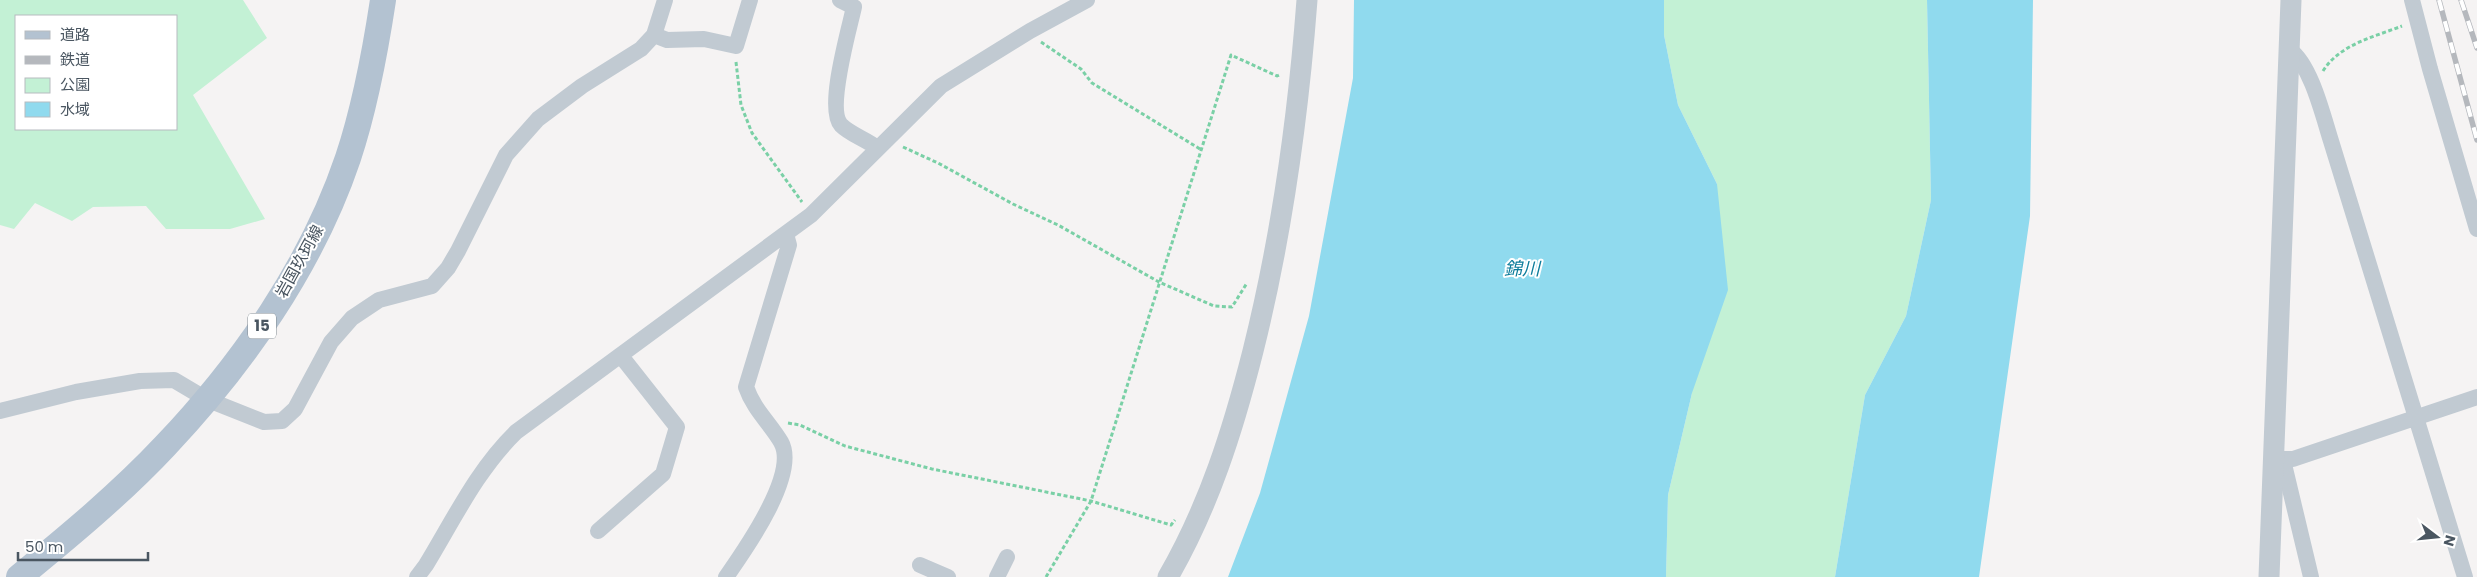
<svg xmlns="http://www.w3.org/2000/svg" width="2477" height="577" font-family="Poppins,'Noto Sans JP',sans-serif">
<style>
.green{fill:#c3f1d5;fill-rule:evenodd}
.water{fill:#90daee}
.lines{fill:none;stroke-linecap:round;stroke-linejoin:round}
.path{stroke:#7ad0a6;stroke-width:3;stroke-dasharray:4 2.5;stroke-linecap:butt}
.minor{stroke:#c1cad2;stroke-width:16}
.tertiary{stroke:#c1cad2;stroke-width:21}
.primary{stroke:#b3c2d1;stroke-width:26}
.rail-casing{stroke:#b5b8bd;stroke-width:5.5}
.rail{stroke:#fff;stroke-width:4;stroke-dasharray:11;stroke-linecap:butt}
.labels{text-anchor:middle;stroke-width:4;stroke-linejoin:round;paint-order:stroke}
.shield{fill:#fff;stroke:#808990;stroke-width:1}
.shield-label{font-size:15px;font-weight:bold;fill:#4a5661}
.street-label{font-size:16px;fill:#4a5661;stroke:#fff}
.water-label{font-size:18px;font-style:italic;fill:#0c7c9b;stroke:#fff}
</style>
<rect width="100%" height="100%" fill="#f5f3f3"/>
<path class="green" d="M0,0H243L267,38L193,95L265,219L230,229H166L146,206L93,207L72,221L35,203L14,229L0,225ZM176,16V129H16V16Z
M1664,0H1927L1931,200L1906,316L1865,395L1835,577H1666L1668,495L1692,393L1717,184L1678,105L1664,35Z"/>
<path class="water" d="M1354,0H1664V35L1678,105L1717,184L1728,290L1692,393L1668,495L1666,577H1228L1260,493L1309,316L1353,78Z
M1927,0H2033L2030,216L1979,577H1835L1865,395L1906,316L1931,200Z"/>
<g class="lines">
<path class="path" d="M1041,42L1081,69L1092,83L1200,149
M736,62L741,105L752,133L802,202
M2323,71C2340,44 2374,37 2402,26
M903,147L938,163L1013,204L1058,225L1159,282L1214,306L1232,307L1247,283
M788,423L800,425L845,446L932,469L1091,501L1171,525L1175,520
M1046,577L1091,501L1231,55L1277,76L1281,74"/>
<path class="minor" d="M840,0L854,7C849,30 826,109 841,125C851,135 866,139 877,148
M2412,0L2430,69L2477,229
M654,35L667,40L704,39L736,46L750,0
M2290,50C2311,65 2323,116 2331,141L2465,577
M0,411L76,392L140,381L174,380L206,399L264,422L282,421L295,409L331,342L352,318L379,300L432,286L448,268L458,251L506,155L538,119L582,86L641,49L654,35L665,0
M2273,459H2293L2477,397
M2283,460L2311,577
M598,531L663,474L677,427L621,356
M920,565L948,577
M417,577L426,565C454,519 477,470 516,432L811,215L941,86L1030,31L1087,0
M726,577C745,550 799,474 781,442C770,423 754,410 746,387L789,245L786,234
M997,577L1007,557"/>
<path class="tertiary" d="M1168,577C1209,506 1233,430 1253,351C1282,235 1298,119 1307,0
M2269,577L2291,0"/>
<path class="primary" d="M19,577C69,536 121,493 165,446C242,365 312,265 348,158C365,107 375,53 383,0"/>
<defs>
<path id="rail" d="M2439,0L2477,140
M2461,0L2477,48"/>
</defs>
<use href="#rail" class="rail-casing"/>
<use href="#rail" class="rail"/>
</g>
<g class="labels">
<rect class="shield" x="248" y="313.5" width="28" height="25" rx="4"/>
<g class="shield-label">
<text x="262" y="331">15</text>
</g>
<g class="street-label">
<text transform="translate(299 261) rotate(-61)" y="6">岩国玖珂線</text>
</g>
<g class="water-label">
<text x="1522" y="275">錦川</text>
</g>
</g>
<rect x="15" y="15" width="162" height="115" fill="#ffffff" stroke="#b7bbc0"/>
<rect x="25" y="31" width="25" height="8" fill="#b3c2d1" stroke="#b7bbc0"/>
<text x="60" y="40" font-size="15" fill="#4a5661">道路</text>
<rect x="25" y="56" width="25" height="8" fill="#b5b8bd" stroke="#b7bbc0"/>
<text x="60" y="65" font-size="15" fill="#4a5661">鉄道</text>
<rect x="25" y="78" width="25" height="15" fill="#c3f1d5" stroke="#b7bbc0"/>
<text x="60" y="90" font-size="15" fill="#4a5661">公園</text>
<rect x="25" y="102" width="25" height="15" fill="#90daee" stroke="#b7bbc0"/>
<text x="60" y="115" font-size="15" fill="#4a5661">水域</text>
<g transform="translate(2437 537) rotate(106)" stroke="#ffffff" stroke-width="4" paint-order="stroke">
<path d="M0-4L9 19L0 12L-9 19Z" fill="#4a5661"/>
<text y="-8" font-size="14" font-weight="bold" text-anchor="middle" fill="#4a5661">N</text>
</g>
<path d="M18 552v8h130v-8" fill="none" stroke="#4a5661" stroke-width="2.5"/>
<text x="25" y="552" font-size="15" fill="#4a5661" stroke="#ffffff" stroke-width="4" paint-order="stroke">50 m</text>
</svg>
